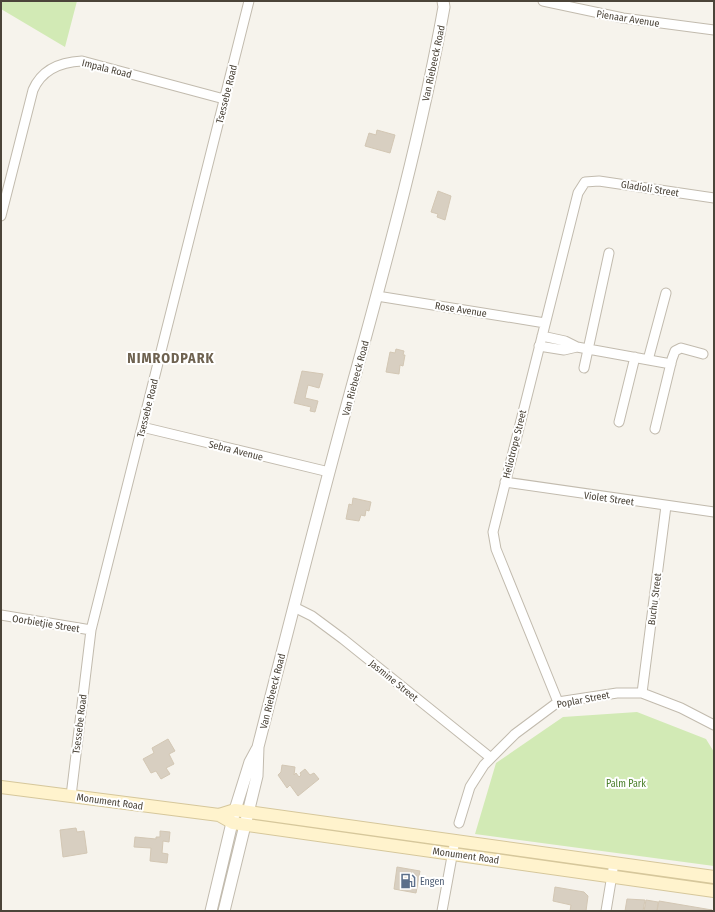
<svg xmlns="http://www.w3.org/2000/svg" width="715" height="912" font-family="'Fira Sans Condensed',sans-serif">
<style>
.green{fill:#d2eab5}
.building{fill:#d8cfc1;stroke:#d3c7b4}
.lines{fill:none;stroke-linecap:round;stroke-linejoin:round}
.minor-casing{stroke:#c2bbae;stroke-width:11}
.tertiary-casing{stroke:#c2bbae;stroke-width:13}
.secondary-casing{stroke:#d6c79b;stroke-width:14}
.minor{stroke:#fff;stroke-width:9}
.tertiary{stroke:#fff;stroke-width:11}
.secondary{stroke:#fff3cd;stroke-width:12}
.labels{text-anchor:middle;stroke-width:4;stroke-linejoin:round;paint-order:stroke}
.street-label{font-size:10px;fill:#4b4439;stroke:#fff}
.park-label{font-size:10px;fill:#4a7f2a;stroke:#fff}
.service-label{font-size:10px;fill:#4e5e75;stroke:#fff;text-anchor:start}
.district-label{font-size:14px;font-weight:bold;letter-spacing:1px;fill:#6e6250;stroke:#fff}
</style>
<rect width="100%" height="100%" fill="#f6f3ec"/>
<path class="green" d="M1,1H77L65,47L1,9Z
M637,712L706,739L714,752V866L475,834L496,763L563,717Z"/>
<path class="building" d="M377,130L395,135L390,153L365,146L369,133L376,135Z
M438,191L451,196L445,220L437,217L438,214L431,212Z
M396,349L404,351L403,355H405L403,366L400,365L399,374L386,372L390,352L395,353Z
M302,371L323,374L319,388L308,385L305,398L318,401L315,412L310,411L311,407L294,403Z
M353,498L371,502L369,511L366,510L365,516L361,515L359,521L346,519L349,504L352,505Z
M168,739L175,751L169,754L174,764L166,768L170,774L161,779L156,771L151,773L143,759L154,753L152,748Z
M282,765L295,767L294,775L296,773L299,777L301,775L300,773L305,769L310,775L314,773L319,779L298,796L290,785L287,788L278,775L281,772Z
M76,828L77,832L84,831L87,853L63,857L60,830Z
M160,831L170,832L169,842L163,841L162,853L168,854L167,863L150,861L151,848L134,847L135,837L156,839V837H160Z
M397,867L420,871L416,893L394,889Z
M555,887L584,892L588,896L586,911H570L571,905L553,901Z
M627,899L645,900L643,911H625Z
M646,900L658,902L657,911H644Z
M659,901L712,910L657,911Z"/>
<g class="lines">
<defs>
<path id="minor" d="M543,1L623,18L714,30
M1,216L33,90C42,69 61,62 82,61L224,99
M377,296L545,323
M542,336L565,341L577,347L671,364
M539,346L564,350L577,347
M648,360L666,293
M584,368L609,253
M619,422L635,357
M142,427L329,472
M655,429L672,359L675,351L681,348L703,354
M505,482L714,512
M294,607L312,616L343,639L491,758
M1,615L91,630
M642,693L666,506
M558,702L496,549L493,532L578,193L585,182L599,181L714,198
M71,796L91,630L249,1
M459,823L470,787L484,765L515,734L558,702L617,693H642L681,708L714,725
M442,911L455,840
M606,911L614,863"/>
<path id="tertiary" d="M211,911L235,810L250,762L257,749
M224,911L257,776L258,747C287,633 316,519 347,405C383,273 420,142 444,7L443,1"/>
<path id="secondary" d="M1,787L219,815L233,823L714,891
M219,815L235,810L249,812L714,877"/>
</defs>
<use href="#minor" class="minor-casing"/>
<use href="#tertiary" class="tertiary-casing"/>
<use href="#secondary" class="secondary-casing"/>
<use href="#minor" class="minor"/>
<use href="#tertiary" class="tertiary"/>
<use href="#secondary" class="secondary"/>
</g>
<defs>
<symbol id="fuel-bare" viewBox="-9 -9 18 18"><path d="M-5.5-6h7V0h2V4h1.3V-2.5L3-4.5l.8-.8L6-3V5H2.5V1h-1V6h-7ZM-4.2-4.7v3.2H.2V-4.7Z" fill="#5c6f8a" stroke="#fff" stroke-width="2.5" paint-order="stroke"/></symbol>
</defs>
<g fill-rule="evenodd">
<use href="#fuel-bare" x="397" y="870" width="22" height="22"/>
</g>
<g class="labels">
<g class="street-label">
<text transform="translate(628 18) rotate(9)" y="4">Pienaar Avenue</text>
<text transform="translate(433 63) rotate(-78)" y="4">Van Riebeeck Road</text>
<text transform="translate(107 68) rotate(14)" y="4">Impala Road</text>
<text transform="translate(226 94) rotate(-76)" y="4">Tsessebe Road</text>
<text transform="translate(650 188) rotate(9)" y="4">Gladioli Street</text>
<text transform="translate(461 309) rotate(9)" y="4">Rose Avenue</text>
<text transform="translate(355 378) rotate(-75)" y="4">Van Riebeeck Road</text>
<text transform="translate(147 408) rotate(-76)" y="4">Tsessebe Road</text>
<text transform="translate(514 444) rotate(-76)" y="4">Heliotrope Street</text>
<text transform="translate(236 450) rotate(14)" y="4">Sebra Avenue</text>
<text transform="translate(609 498) rotate(8)" y="4">Violet Street</text>
<text transform="translate(654 599) rotate(-83)" y="4">Buchu Street</text>
<text transform="translate(46 623) rotate(9)" y="4">Oorbietjie Street</text>
<text transform="translate(394 680) rotate(39)" y="4">Jasmine Street</text>
<text transform="translate(272 691) rotate(-76)" y="4">Van Riebeeck Road</text>
<text transform="translate(583 699) rotate(-11)" y="4">Poplar Street</text>
<text transform="translate(79 724) rotate(-83)" y="4">Tsessebe Road</text>
<text transform="translate(110 801) rotate(8)" y="4">Monument Road</text>
<text transform="translate(466 855) rotate(8)" y="4">Monument Road</text>
</g>
<g class="park-label">
<text x="626" y="787">Palm Park</text>
</g>
<g class="service-label">
<text x="420" y="885">Engen</text>
</g>
<g class="district-label">
<text x="171" y="363">NIMRODPARK</text>
</g>
</g>
<rect width="715" height="912" fill="none" stroke="#4b4439" stroke-width="4"/>
</svg>
